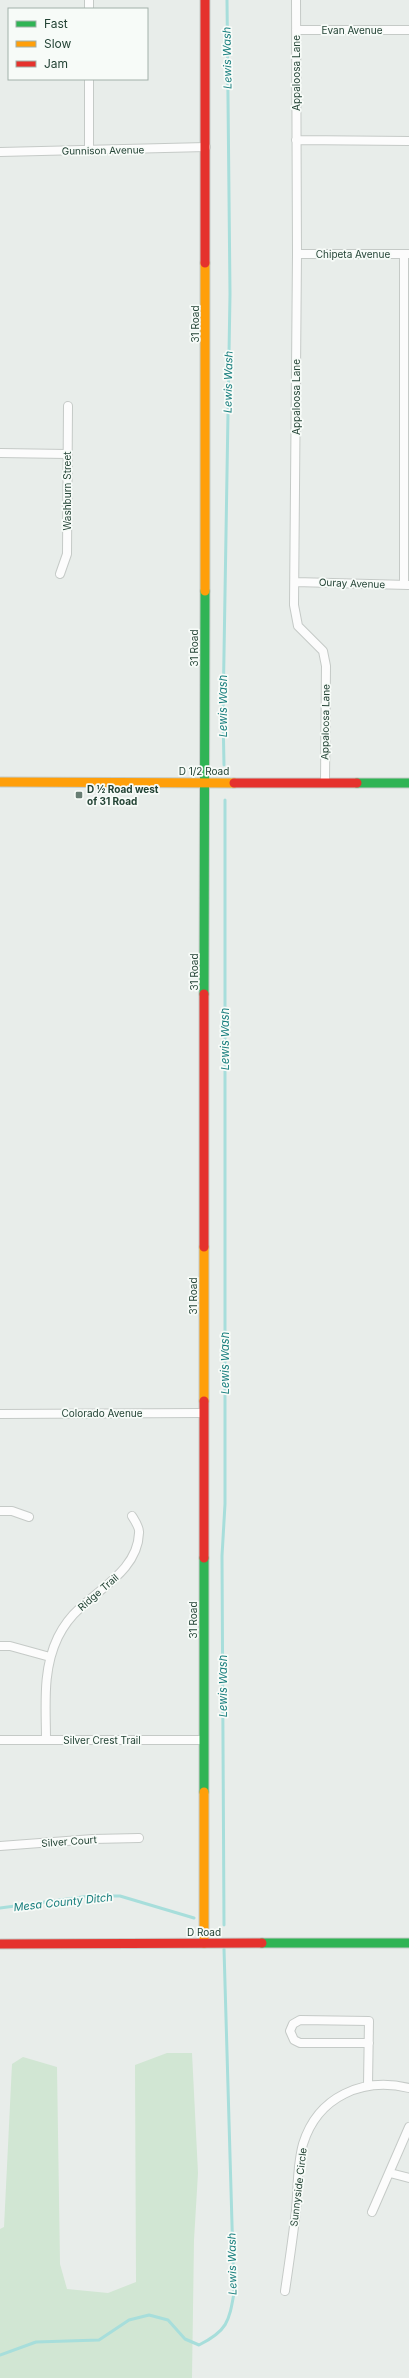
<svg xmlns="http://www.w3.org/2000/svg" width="409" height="2378" font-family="Inter,sans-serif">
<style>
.grass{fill:#d1e6d3}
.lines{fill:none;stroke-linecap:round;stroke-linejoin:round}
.stream{stroke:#a7dedb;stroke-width:3}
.street-casing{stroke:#c5cac7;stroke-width:10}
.fast-casing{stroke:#c3cbc7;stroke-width:11}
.slow-casing{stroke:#c3cbc7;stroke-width:11}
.jam-casing{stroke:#c3cbc7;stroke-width:11}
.street{stroke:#fcfcfc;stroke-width:8}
.fast{stroke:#30b455;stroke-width:9}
.slow{stroke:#ff9f0a;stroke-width:9}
.jam{stroke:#e5322d;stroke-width:9}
.poi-dot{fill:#687e74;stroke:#f7fbf8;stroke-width:1.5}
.labels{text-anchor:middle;stroke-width:3.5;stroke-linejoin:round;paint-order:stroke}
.street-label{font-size:10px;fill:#234335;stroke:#f7fbf8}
.poi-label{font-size:10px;font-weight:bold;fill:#234335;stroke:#f7fbf8;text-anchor:start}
.water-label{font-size:11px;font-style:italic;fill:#187e7d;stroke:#f7fbf8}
</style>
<rect width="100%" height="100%" fill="#e8edea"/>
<path class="grass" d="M167,2053H192L198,2173L194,2240L192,2378H0V2229L4,2227L12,2064L23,2057L57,2067L60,2264L67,2289L108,2293L136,2282L135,2065Z"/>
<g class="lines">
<path class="stream" d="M224,765L223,714L230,294L227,0
M0,1908L90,1896H120L194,1918
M224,1925L222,1556L225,1504V800
M0,2355L36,2342L99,2340L129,2320L149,2315L168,2320L185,2339L199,2345C227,2331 229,2322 234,2293L224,1949"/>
<defs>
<path id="street" d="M296,0L297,254L294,605L298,626L323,651L326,666L325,782
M89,9V0
M296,30H409
M296,140L409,141
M89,150V79
M0,152L206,147
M297,254H408
M0,453L67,454
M60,574L67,554L68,406
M295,582L408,585
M404,584V254
M0,1414L203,1413
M0,1511H12L29,1517
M0,1646H10L50,1657
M0,1740H204
M46,1740C46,1705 42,1670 58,1637C63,1627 71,1616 80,1608C102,1587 138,1568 139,1533C140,1528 135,1521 132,1516
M0,1846L93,1839L139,1838
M368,2085L369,2021L300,2020L293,2024L290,2031L294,2040L300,2043H369
M390,2173L409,2178
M372,2212L409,2127
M285,2291C289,2264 293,2237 296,2210C298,2189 297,2165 303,2144C318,2096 363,2077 409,2088"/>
<path id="fast" d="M357,783H409
M204,994L205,591
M204,1792V1558
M262,1943H409"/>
<path id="slow" d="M205,591V263
M0,782L234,783
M204,1401V1247
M204,1943V1792"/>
<path id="jam" d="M205,263V0
M234,783H357
M204,1247V994
M204,1558V1401
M0,1944L262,1943"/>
</defs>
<use href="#street" class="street-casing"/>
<use href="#fast" class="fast-casing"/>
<use href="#slow" class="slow-casing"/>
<use href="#jam" class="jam-casing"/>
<use href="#street" class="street"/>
<use href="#fast" class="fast"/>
<use href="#slow" class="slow"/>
<use href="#jam" class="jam"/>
</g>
<rect class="poi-dot" x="75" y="791" width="8" height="8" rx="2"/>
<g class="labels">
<g class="street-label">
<text x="352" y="34">Evan Avenue</text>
<text transform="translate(296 73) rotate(-90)" y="4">Appaloosa Lane</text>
<text transform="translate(103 150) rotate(-1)" y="4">Gunnison Avenue</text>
<text x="353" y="258">Chipeta Avenue</text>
<text transform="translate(195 324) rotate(-90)" y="4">31 Road</text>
<text transform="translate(296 397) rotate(-90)" y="4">Appaloosa Lane</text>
<text transform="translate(67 491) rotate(-90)" y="4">Washburn Street</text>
<text transform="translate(352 583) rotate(2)" y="4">Ouray Avenue</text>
<text transform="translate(194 648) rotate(-90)" y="4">31 Road</text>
<text transform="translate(325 722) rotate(-89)" y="4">Appaloosa Lane</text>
<text x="204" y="775">D 1/2 Road</text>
<text transform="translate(194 972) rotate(-90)" y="4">31 Road</text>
<text transform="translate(193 1296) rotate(-90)" y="4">31 Road</text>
<text x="102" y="1417">Colorado Avenue</text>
<text transform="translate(98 1592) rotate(-41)" y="4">Ridge Trail</text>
<text transform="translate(193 1620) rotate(-90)" y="4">31 Road</text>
<text x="102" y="1744">Silver Crest Trail</text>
<text transform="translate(69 1841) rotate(-4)" y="4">Silver Court</text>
<text x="204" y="1936">D Road</text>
<text transform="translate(298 2187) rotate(-83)" y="4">Sunnyside Circle</text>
</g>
<g class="poi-label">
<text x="87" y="793">D ½ Road west<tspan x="87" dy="12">of 31 Road</tspan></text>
</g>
<g class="water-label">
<text transform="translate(227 58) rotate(-91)" y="4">Lewis Wash</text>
<text transform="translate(228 382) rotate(-89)" y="4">Lewis Wash</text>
<text transform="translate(223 706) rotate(-90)" y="4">Lewis Wash</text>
<text transform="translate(225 1039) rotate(-90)" y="4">Lewis Wash</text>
<text transform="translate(225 1363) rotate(-90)" y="4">Lewis Wash</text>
<text transform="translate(223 1686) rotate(-90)" y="4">Lewis Wash</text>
<text transform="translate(63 1902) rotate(-6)" y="4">Mesa County Ditch</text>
<text transform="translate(232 2264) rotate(-91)" y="4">Lewis Wash</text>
</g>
</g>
<rect x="8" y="8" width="140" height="72" fill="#f7fbf8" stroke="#a2b1aa"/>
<rect x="16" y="21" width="20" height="6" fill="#30b455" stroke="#a2b1aa"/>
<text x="44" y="28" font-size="12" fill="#234335">Fast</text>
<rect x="16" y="41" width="20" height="6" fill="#ff9f0a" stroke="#a2b1aa"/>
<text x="44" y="48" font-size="12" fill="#234335">Slow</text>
<rect x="16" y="61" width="20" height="6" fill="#e5322d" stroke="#a2b1aa"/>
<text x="44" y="68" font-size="12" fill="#234335">Jam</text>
</svg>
